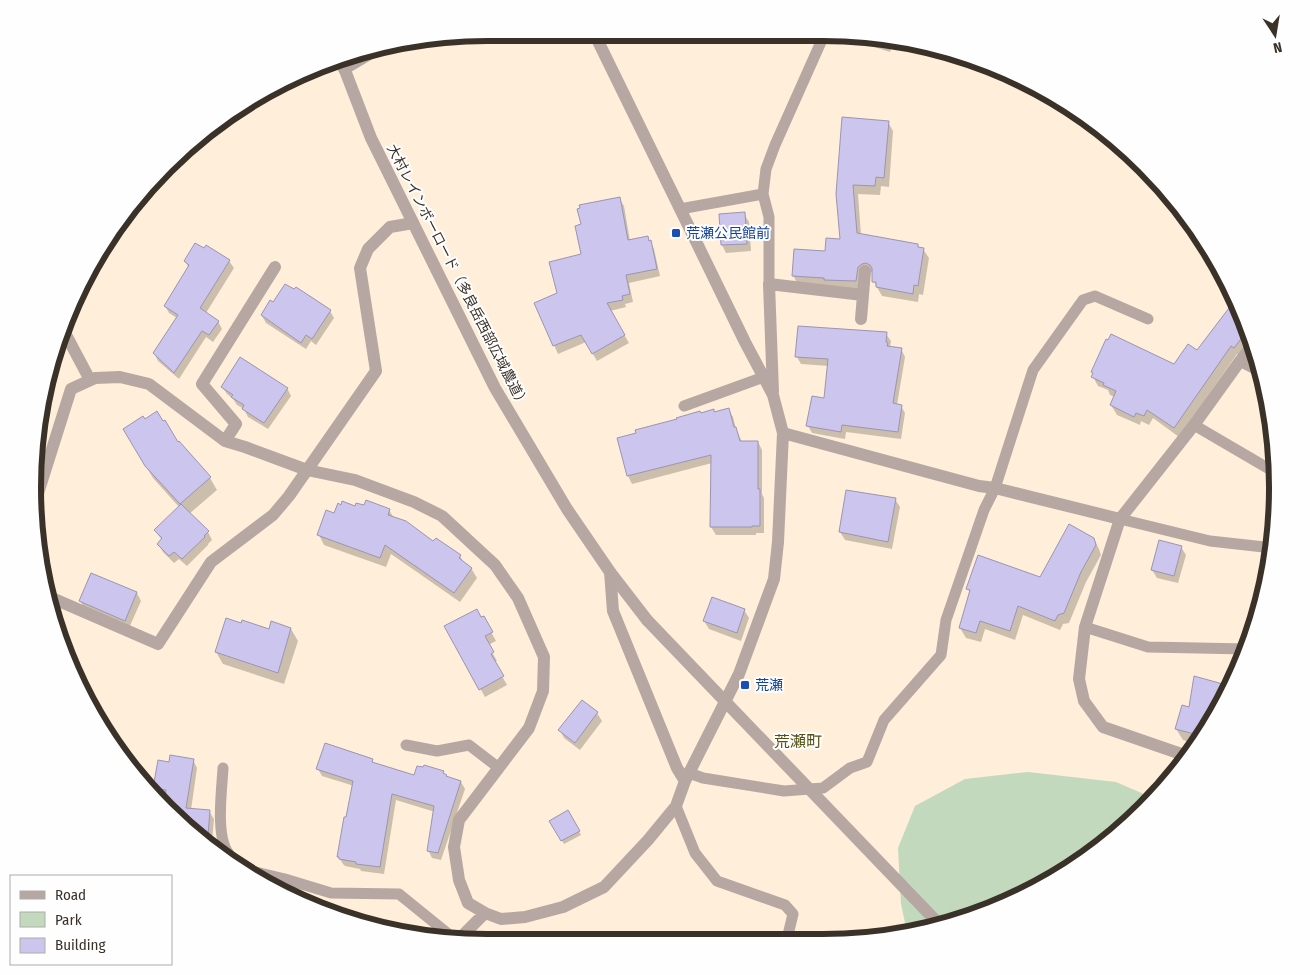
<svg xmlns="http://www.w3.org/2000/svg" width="1310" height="975" font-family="'Fira Sans Condensed','Noto Sans JP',sans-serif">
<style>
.green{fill:#c2d9bd}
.shadow{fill:#0003}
.building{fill:#ccc5ed;stroke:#9a95b1}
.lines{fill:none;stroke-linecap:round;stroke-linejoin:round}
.service{stroke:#b6a7a2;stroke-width:11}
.minor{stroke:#b6a7a2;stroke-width:12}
.tertiary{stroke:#b6a7a2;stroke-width:12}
.tertiary-bridge{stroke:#b6a7a2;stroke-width:12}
.transit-dot{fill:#1a4fb4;stroke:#fefefe;stroke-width:2}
.labels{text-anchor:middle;stroke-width:4;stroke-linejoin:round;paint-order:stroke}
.transit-label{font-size:14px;fill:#164399;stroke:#fefefe;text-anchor:start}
.street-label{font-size:14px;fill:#3a3228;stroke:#fefefe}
.quarter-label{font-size:16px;fill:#575113;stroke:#fefefe}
.rim{fill:none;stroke:#3a3228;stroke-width:6}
</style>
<rect width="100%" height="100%" fill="#ffeed9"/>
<path class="green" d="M1028,772L1116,782L1153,798L1099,849L996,908L907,932L901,904L898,848L915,806L965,779Z"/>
<path class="shadow" d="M861,35L894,40L890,52L862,43L860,39Z
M888,122L893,131L889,187L881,186L880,195L858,194L861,235L918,245L919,248L923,249L929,258L923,295L919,294L918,302L882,296L874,282V273L871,272L867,273L861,290L798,285L793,275L841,241L837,194Z
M619,198L624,206L630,241L647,237L654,249L660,276L629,283L633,302L625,304L626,307L610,311L629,343L597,361L586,342L558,354L536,304L559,294L582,255V225Z
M744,214L749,222L751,251L726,253L722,245L720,215Z
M206,246L229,261L234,268L206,313L218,321L222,329L213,342L206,337L179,379L158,361L154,353L177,318L169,313L165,306L189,268L185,261L204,250Z
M330,311L334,318L316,345L311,341L306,349L266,323L262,316Z
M1244,321L1252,342L1240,357L1237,354L1179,437L1153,418L1149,425L1141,421L1140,425L1117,415L1111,405L1115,397L1110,395L1108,390L1098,386L1093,377V375L1092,372L1174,365Z
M886,334L891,341L890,347L901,349L905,357L897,405L901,406L905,413L901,439L846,432L845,439L812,433L808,426L825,399L829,366L801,364L797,357Z
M222,387L287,388L291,396L268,429L248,417L244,409L237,405L233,399L227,394Z
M728,409L733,417L736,429L742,442H758L762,450V494L764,498V533H756V535H716L711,527L712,463L632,484L628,476L701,414L714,413Z
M131,442L177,444L179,443L210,478L217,490L189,514L208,532L212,540L208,544V545L187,566L179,559L174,563L163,552L158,544L162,540L155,531L179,507L153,478Z
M895,499L900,507L892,549L845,540L840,532Z
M355,507L389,510L394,518L434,543L460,556L464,563L471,568L477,578L460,602L391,554L386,567L324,545L319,535L335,515Z
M1094,539L1099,549L1101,555L1086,582L1069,623L1063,624L1060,630L1023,615L1015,640L985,629L981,642L966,638L960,628L970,593L968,589L1041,578Z
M1181,547L1186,555L1178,583L1157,578L1152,570Z
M91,574L137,593L141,601L129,628L85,609L80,601Z
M744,610L749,618L741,641L709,629L704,621Z
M483,617L496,641L488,645L497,661L494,662L507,685L485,697L446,627Z
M291,629L298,641L284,684L223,664L216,652L270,631Z
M1229,687L1216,715L1196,744L1183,740L1176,729L1190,708Z
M582,702L597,713L602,721L580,750L564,738L560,730Z
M193,760L197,768L191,810L209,811L214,819L212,842L204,841L188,830L170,810V804L166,797L159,796L155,788L170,763Z
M372,760L374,764L415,776L443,772L447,778L461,782L465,789L441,860L432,858L428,850L435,812L396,800L384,874L361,871L360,869L345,866L343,864L338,856L347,819L354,786L322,776L318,769Z
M568,812L581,835L564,844L551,821Z"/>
<path class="building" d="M842,117L889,121L884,178L876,177L875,186L853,185L857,233L918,244V247L924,248L918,286L914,285L913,294L876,287V282H872V268L870,265L866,263L862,264L858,267L856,281L824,280V278L792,276L794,249L825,251L826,238L840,239L836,194Z
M620,197L628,240L648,236L649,241L651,240L657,269L626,275L630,294L622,296L623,300L607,303L625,335L592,354L581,335L553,346L534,303L557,293L549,262L581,254L575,226L581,224L577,209L580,208L579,205Z
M745,212L747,244L721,245L719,214Z
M195,243L204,248L206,245L230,260L200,308L219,321L209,335L202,331L174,373L153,353L178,315L164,306L189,265L184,261Z
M285,284L294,289L296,287L331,310L312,339L306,335L301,343L261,315L270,300L273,302Z
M1229,308L1243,319L1247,331L1234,348L1231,346L1174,428L1147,410L1144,416L1136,413L1134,417L1110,405L1116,391L1103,385L1104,383L1091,377L1093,373L1091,372L1106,339L1108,340L1111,334L1174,364L1188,344L1197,350Z
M798,326L887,332L886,342L888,343L887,346L902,348L893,403L902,405L898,432L842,425L841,432L806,426L812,396L824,398L828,359L795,357Z
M240,357L288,388L264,423L242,409L244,405L231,397L233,395L221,387Z
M729,408L734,427H736L740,441H758V489H760V526H752V527H710L711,455L627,476L617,438L636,433L635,430L677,419L676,418L700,411L701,413L714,409V412Z
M157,411L163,421L165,420L178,442L179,441L211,477L180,504L145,466L123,429L143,416L145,419Z
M846,490L896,498L888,542L839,532Z
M366,500L390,509L388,515L406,521L433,541L436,538L461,555L459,558L472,568L454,593L385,545L380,558L317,535L326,510L334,513L338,503L341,505L342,501L355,506L356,503L364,505Z
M181,504L209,531L204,536L205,537L182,559L174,552L169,556L157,544L162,538L154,530Z
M1069,524L1094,538L1096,545L1081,572L1064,613L1058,615L1055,621L1018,606L1010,631L980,621L976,633L959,628L970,590L966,589L978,555L1040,577Z
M1159,540L1182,546L1174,576L1151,570Z
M91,573L137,592L125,621L79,601Z
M712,597L745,609L737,633L703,621Z
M477,609L481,617L484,616L493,632L485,636L494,652L491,654L504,676L479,690L444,626Z
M226,618L241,623L242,620L269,629L271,621L291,628L278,673L215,652Z
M1194,676L1230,686L1216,715L1202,736L1175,729L1182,705L1189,707Z
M582,700L598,712L575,743L558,730Z
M325,743L373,759L372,762L414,775L417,766L423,767L424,765L444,771L443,773L447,775L446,776L461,781L438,853L427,851L434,806L392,794L380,867L356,864V862L339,859V857H337L344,817H346L353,781L316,769Z
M170,755L194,759L186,808L210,810L208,835L192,833L188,830L165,806H169L170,798L165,797L166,790L153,788L158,760L169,762Z
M568,810L580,831L561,841L549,821Z"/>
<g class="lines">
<path class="service" d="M680,209L763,194
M769,284V217L763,194L766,169L775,145L825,33
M1240,361L1263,373
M684,406L764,377
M1194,425L1276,473
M1120,519L1210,541L1273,548
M1085,627L1148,647L1247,649
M406,745L437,751L469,745L499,768
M223,768C222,789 215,837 229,854C234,860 244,866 251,871
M689,773L703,778L784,791L823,788L850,768L867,762L884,720L941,655L946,620L984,510L995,488L1033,370L1083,300L1095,296L1148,319
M676,806L695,853L717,881L785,905L793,914L787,939
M249,874L251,871L285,879L331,893L399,894L457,941"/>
<path class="minor" d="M344,69L381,47
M861,319L865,271
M64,331L90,380
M773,392L769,284L863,295
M783,433L979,486L995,488L1120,519
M225,441L236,424L202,384L275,267
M34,506L71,389L95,378L120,377L149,384L225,441L245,447L307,470L355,480L414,502L442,516L495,565L518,598L544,657L543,691L529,728L459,820L454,847L459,880L468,903L485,913L501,919L525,917L563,907L604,887L648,840L676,806L685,781L739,674L774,579L778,542L783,433L773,395L745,342L689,227L594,33
M610,572L613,611L677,768L685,781
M52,598L158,644L211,562L273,515L289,496L376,371L360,268L368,249L390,227L413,223
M1187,756L1103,727L1084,701L1079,679L1085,627L1120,519L1194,425L1240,361L1253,345
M457,941L485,913"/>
<path class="tertiary" d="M341,60L371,138L495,388L567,509L610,572L647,620"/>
<path class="tertiary-bridge" d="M647,620L937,922"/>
</g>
<g class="transit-dot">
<rect x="671" y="228" width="10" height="10" rx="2.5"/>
<rect x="740" y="680" width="10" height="10" rx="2.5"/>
</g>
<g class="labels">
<g class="transit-label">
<text x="686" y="238">荒瀬公民館前</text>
<text x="755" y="690">荒瀬</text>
</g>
<g class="street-label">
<text transform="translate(458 276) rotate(63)" y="5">大村レインボーロード（多良岳西部広域農道）</text>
</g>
<g class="quarter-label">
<text x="798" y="747">荒瀬町</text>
</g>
</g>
<path d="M0 0H1310V975H0ZM487 41H823A446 446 0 0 1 1269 487V488A446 446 0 0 1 823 934H487A446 446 0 0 1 41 488V487A446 446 0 0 1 487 41Z" fill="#fefefe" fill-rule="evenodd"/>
<path class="rim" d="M487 41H823A446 446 0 0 1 1269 487V488A446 446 0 0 1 823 934H487A446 446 0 0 1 41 488V487A446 446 0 0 1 487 41Z"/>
<rect x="10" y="875" width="162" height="90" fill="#fefefe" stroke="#b0aca8"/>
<rect x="20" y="891" width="25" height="8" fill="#b6a7a2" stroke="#b0aca8"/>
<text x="55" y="900" font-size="15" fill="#3a3228">Road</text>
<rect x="20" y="912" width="25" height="15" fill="#c2d9bd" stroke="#b0aca8"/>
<text x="55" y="925" font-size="15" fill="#3a3228">Park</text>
<rect x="20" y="938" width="25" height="15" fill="#ccc5ed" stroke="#b0aca8"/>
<text x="55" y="950" font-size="15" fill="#3a3228">Building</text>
<g transform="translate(1275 35) rotate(168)" stroke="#fefefe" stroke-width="4" paint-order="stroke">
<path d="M0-4L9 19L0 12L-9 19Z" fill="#3a3228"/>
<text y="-8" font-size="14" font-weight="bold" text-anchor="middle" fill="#3a3228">N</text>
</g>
</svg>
